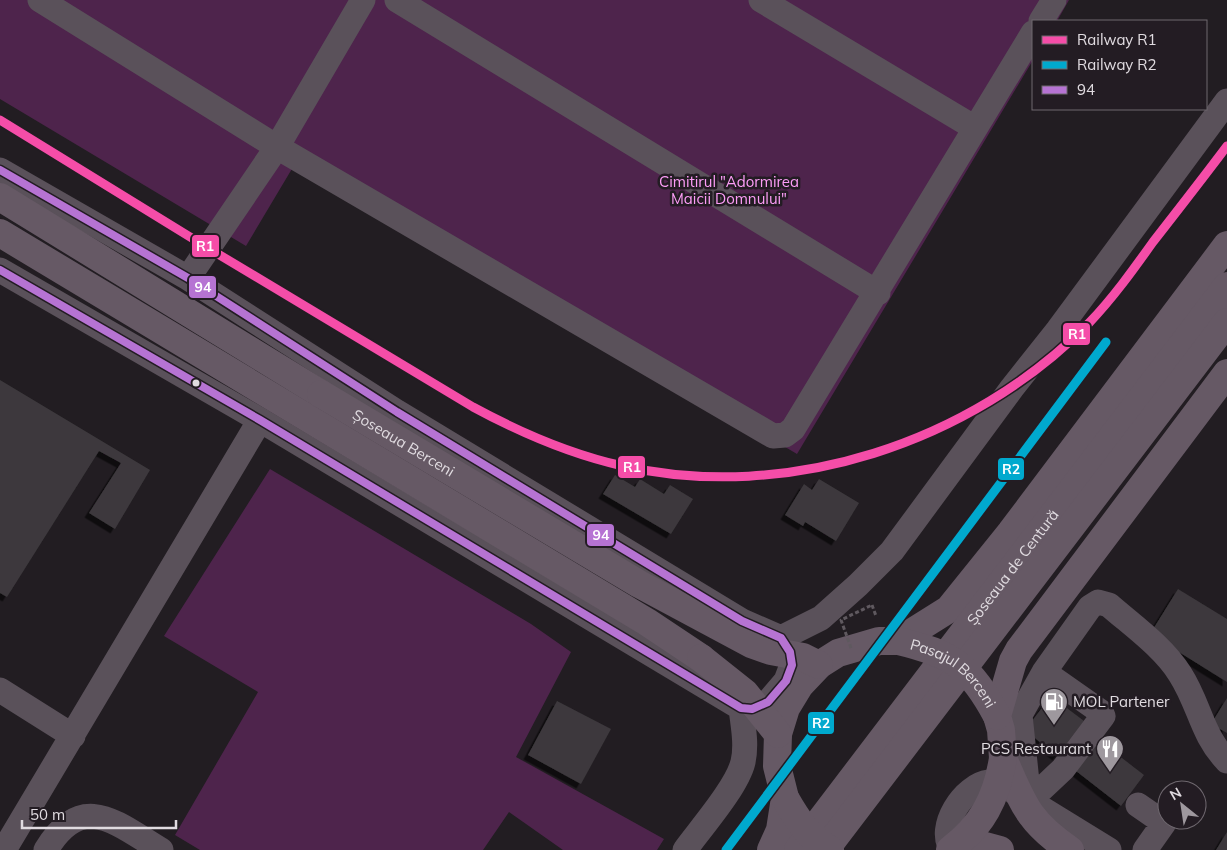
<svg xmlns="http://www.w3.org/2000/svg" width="1227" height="850" font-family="Mulish,sans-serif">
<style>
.green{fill:#4e244c}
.building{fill:#3c383c;filter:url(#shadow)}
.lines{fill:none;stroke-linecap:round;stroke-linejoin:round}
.path{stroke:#5f595f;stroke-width:3;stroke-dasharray:4 2.5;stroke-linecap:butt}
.minor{stroke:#5a515a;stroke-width:25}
.major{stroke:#665965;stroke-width:28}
.path-bridge{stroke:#5f595f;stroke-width:3;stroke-dasharray:4 2.5;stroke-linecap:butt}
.major-bridge{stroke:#665965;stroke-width:28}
.bus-1-casing{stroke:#231c23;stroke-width:11}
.bus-1{stroke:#b673d3;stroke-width:8}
.rail-1-casing{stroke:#231c23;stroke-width:12}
.rail-2-casing{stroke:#231c23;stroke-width:12}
.rail-1{stroke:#f54da8;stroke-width:9}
.rail-2{stroke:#00a9ce;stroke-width:9}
.bus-dot{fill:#e0dbe0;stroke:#231c23;stroke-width:2}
.labels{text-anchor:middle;stroke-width:5;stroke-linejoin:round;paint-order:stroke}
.park-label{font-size:15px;fill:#fd9df7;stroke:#231c23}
.street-label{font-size:15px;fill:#e0dbe0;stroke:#231c23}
.poi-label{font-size:15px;fill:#e0dbe0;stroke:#231c23;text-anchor:start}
.line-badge{stroke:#231c23;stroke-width:2}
.badge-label{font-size:14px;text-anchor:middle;font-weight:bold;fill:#fff}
</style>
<defs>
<filter id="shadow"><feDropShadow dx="-4.5" dy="4.5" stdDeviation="0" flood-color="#0009"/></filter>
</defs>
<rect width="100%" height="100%" fill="#221d22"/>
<path class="green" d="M0,0H1069L1057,21H1033V60L797,454L299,157L246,246L0,99Z
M270,469L531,624L571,652L516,757L664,839L657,850H563L509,812L483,850H200L175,835L258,692L164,636Z"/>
<path class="building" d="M0,380L150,470L115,529L89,513L121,463L99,451L7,597L0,593Z
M615,475L635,487L640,479L664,494L670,485L693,499L671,534L603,494Z
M819,479L859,503L836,541L805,522L803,526L785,515L804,484L812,490Z
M1178,589L1227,619V682L1150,634Z
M1051,696L1084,721L1057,756L1025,730Z
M1227,698V733L1211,724Z
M557,701L611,729L581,784L528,755Z
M1100,741L1144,775L1121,806L1076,771Z
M1227,832V850H1216Z"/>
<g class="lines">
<path class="path" d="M872,605L876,616"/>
<path class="minor" d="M40,0L277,147L773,436L785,435L793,429L1033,33
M397,0L878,293
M761,0L975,128
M1041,21L1054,0
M0,170L188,278L397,412L742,621L781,638L790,652L792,665L786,681L768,702L752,709L741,708L260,420L0,270
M188,278L277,147L363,0
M781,638L821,618L858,585L892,551L1012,388L1058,330L1227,101
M0,690L73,736
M1029,801L1020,715L1044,672L1090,607L1098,602L1109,605C1133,626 1163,647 1180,674C1200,705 1201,734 1227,761
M1029,801L1063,769L1103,716L1101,712L1044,672
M1138,805L1164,823L1145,850
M4,850L260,420
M46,850C82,790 116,823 161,850
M685,850C701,828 737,787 743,762C747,744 743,726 741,708
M952,850C936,827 964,785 989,782C994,782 1000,785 1005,786L1109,850"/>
<g class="major">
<path d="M0,197L321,394"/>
<path d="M0,233L647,622L701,658"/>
<path d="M1003,758L1001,730L997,716L1013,661L1019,650L1227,373"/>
<path d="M963,840L1000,850"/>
<path d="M771,850L780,830L785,798L777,766L778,734L786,708L800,685L819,665L838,653L879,641H898L949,609L1011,532L1227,245"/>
<path id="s1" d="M798,850L1227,286"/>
<path d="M825,850L1227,322"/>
</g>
<path class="path-bridge" d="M851,648L841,620L872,605"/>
<g class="major-bridge">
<path id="s2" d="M321,394L639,584L751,644L771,651L803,657L819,665"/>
<path id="s3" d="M898,641C953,654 970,666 997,716"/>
<path d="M701,658L745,693L778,734"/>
<path d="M1003,758C1023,803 1027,821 1070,850"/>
<path d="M785,798C797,819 809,838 830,850"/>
<path d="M950,850C982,826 997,798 1003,758"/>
</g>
<defs>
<path id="bus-1" d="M0,170L188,278L397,412L742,621L781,638L790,652L792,665L786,681L768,702L752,709L741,708L260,420L0,270"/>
</defs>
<use href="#bus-1" class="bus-1-casing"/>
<use href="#bus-1" class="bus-1"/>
<defs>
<path id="rail-1" d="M0,120L208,248L473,407C521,433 569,454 623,466C788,503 971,443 1089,323C1113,298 1133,270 1153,242C1178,210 1203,178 1227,146"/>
<path id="rail-2" d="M726,850L1106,342"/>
</defs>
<use href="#rail-1" class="rail-1-casing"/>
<use href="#rail-2" class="rail-2-casing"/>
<use href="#rail-1" class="rail-1"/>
<use href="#rail-2" class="rail-2"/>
</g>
<defs>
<symbol id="fuel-pin" viewBox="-11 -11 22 30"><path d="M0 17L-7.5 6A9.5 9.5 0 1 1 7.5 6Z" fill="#9e989e" stroke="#231c23"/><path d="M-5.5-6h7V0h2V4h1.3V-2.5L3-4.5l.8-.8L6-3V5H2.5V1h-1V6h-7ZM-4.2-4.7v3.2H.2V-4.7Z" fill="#fff"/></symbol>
<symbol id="restaurant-pin" viewBox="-11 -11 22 30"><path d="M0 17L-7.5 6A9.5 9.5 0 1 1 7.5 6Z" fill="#9e989e" stroke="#231c23"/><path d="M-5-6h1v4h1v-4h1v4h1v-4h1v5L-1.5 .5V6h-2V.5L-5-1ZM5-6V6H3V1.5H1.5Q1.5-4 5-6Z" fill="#fff"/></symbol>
</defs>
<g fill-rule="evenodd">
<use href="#fuel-pin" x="1038" y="686" width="32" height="43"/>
<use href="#restaurant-pin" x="1094" y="733" width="32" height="43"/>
</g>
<circle class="bus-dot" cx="196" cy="383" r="4.5"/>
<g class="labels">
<g class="park-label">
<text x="729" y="187">Cimitirul "Adormirea<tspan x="729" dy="17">Maicii Domnului"</tspan></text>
</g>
<g class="street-label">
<text dy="5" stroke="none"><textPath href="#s2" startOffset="96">Șoseaua Berceni</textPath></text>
<text dy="5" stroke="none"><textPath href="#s1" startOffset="355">Șoseaua de Centură</textPath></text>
<text dy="5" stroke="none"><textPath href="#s3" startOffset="66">Pasajul Berceni</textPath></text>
</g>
<g class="poi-label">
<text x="1073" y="707">MOL Partener</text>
<text x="1091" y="754" text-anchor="end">PCS Restaurant</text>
</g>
</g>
<g class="line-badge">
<rect x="191" y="234" width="29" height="24" rx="5" fill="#f54da8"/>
<rect x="188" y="275" width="29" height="24" rx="5" fill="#b673d3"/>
<rect x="1062" y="322" width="29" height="24" rx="5" fill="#f54da8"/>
<rect x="617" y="455" width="29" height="24" rx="5" fill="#f54da8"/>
<rect x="997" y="457" width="28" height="24" rx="5" fill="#00a9ce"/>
<rect x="586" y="523" width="29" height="24" rx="5" fill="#b673d3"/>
<rect x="807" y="711" width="28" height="24" rx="5" fill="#00a9ce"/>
</g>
<g class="badge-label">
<text x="205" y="251">R1</text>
<text x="203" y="292">94</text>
<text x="1077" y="339">R1</text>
<text x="632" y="472">R1</text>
<text x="1011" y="474">R2</text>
<text x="601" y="540">94</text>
<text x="821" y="728">R2</text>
</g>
<rect x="1032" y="20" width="175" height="90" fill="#231c23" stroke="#6f686f"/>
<rect x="1042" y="36" width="25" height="8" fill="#f54da8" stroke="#6f686f"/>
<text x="1077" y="45" font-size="15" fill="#e0dbe0">Railway R1</text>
<rect x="1042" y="61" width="25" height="8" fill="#00a9ce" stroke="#6f686f"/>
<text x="1077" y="70" font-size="15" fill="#e0dbe0">Railway R2</text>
<rect x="1042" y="86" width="25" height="8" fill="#b673d3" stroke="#6f686f"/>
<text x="1077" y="95" font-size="15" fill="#e0dbe0">94</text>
<g transform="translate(1182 805) rotate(330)"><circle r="24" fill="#231c23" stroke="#6f686f"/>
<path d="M0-4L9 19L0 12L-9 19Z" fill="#9e989e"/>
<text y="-8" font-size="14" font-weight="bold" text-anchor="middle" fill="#e0dbe0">N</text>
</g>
<path d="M22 820v8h154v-8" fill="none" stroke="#e0dbe0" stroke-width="2.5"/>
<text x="30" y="820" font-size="15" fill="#e0dbe0" stroke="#231c23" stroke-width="4" paint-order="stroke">50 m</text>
</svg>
